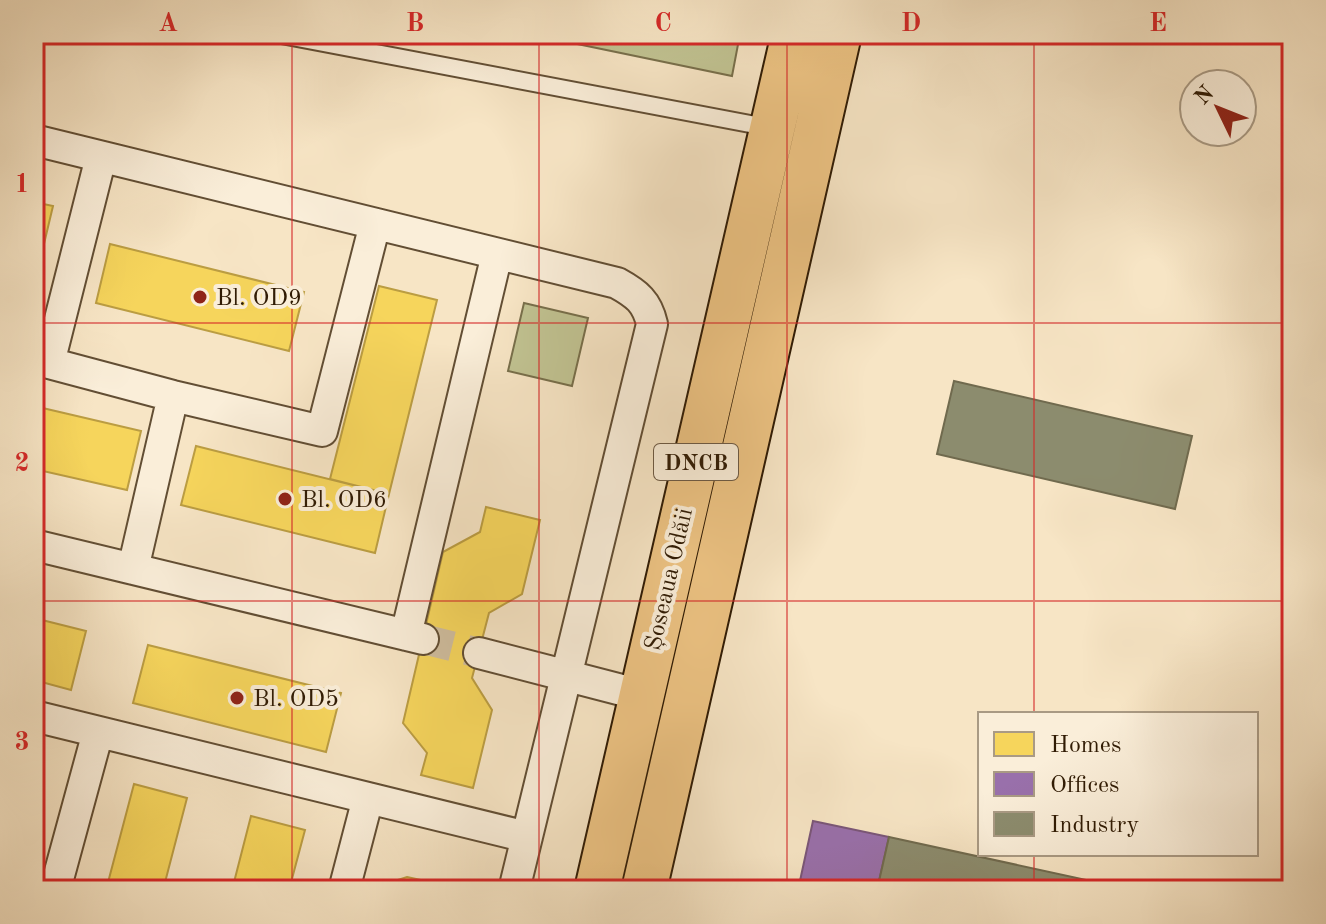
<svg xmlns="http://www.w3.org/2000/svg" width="1326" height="924" font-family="'Old Standard TT',serif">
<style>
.green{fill:#c1c392;stroke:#786f4b;stroke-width:2}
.homes{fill:#f6d55c;stroke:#bb9d42;stroke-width:2}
.offices{fill:#9970ab;stroke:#7a5679;stroke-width:2}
.industry{fill:#8c8c6e;stroke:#706a4e;stroke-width:2}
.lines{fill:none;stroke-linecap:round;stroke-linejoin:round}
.street-tunnel{stroke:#cfbd9e;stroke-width:30;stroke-dasharray:30 15;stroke-linecap:butt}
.lane-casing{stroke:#624e34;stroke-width:20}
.street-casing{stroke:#624e34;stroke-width:34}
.primary-casing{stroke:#301b04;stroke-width:48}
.lane{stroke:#faeed9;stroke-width:16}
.street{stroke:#faeed9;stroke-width:30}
.primary{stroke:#ecc282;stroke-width:44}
.grid{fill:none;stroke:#d62828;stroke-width:2;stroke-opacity:0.55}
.poi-dot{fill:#8f2418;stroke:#faeed9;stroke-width:3}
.labels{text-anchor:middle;stroke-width:8;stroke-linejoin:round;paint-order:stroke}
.shield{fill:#faeed9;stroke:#6d5a44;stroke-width:2}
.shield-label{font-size:22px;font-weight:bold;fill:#301b04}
.poi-label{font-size:24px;fill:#301b04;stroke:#faeed9;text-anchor:start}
.street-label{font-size:24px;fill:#301b04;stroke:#faeed9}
.neatline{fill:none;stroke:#d62828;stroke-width:3}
.grid-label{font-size:26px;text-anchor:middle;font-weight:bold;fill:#d62828}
</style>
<rect width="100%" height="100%" fill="#f7e5c5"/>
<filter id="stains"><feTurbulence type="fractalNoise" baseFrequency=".0025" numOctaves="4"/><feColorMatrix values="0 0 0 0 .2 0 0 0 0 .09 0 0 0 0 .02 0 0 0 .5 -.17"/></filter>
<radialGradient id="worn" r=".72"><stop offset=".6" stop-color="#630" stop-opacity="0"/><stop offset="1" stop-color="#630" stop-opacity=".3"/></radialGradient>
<path class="green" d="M529,34H740L732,76Z
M524,303L588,318L572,386L508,371Z"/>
<path class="homes" d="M34,202L53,206L34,286Z
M110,244L304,292L289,351L96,303Z
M379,286L437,300L389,494L330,479Z
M34,406L141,431L127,490L34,469Z
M196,446L389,494L375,553L181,505Z
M486,507L540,520L522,594L489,613L472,678L492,710L473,788L421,775L427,753L403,723L443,552L480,532Z
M34,618L86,631L71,690L34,680Z
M148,645L341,693L326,752L133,703Z
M134,784L187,798L163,890H106Z
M251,816L305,830L289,890H232Z
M407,877L425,881L434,890H386L398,880Z"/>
<path class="offices" d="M813,821L889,837L877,890H798Z"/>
<path class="industry" d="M954,381L1192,436L1175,509L937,454Z
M889,837L1132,890H877Z"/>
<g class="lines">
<path class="street-tunnel" d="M423,639L479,653"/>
<defs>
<path id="lane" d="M276,34L771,128"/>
<path id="street" d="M34,140L617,283C637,294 647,302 652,324L514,890
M101,157L49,363L173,396L322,431L375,224
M34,545L423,639
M133,569L173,396
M406,635L497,254
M479,653L641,695
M34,716L527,837
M55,890L98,732
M344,890L368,798"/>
<path id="primary" d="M597,890L794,34
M644,890L839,34"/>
</defs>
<use href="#lane" class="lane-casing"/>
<use href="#street" class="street-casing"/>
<use href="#primary" class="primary-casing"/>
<use href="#lane" class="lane"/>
<use href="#street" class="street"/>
<use href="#primary" class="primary"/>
</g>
<path class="grid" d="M292,34V890M539,34V890M787,34V890M1034,34V714M34,323H1292M34,601H1292M1034,854V890"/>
<g class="poi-dot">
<circle cx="200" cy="297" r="8"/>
<circle cx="285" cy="499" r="8"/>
<circle cx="237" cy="698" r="8"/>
</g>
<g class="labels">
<rect class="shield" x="654" y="444" width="84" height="36" rx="6"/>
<g class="shield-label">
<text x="696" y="470">DNCB</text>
</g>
<g class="poi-label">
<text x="216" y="305">Bl. OD9</text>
<text x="301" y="507">Bl. OD6</text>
<text x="253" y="706">Bl. OD5</text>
</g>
<g class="street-label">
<text transform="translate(668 579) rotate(-77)" y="8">Șoseaua Odăii</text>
</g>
</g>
<rect width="1326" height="924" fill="none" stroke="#f7e5c5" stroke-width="88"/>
<rect x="978" y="712" width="280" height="144" fill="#faeed9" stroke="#a99a84" stroke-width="2"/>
<rect x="994" y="732" width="40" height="24" fill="#f6d55c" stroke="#a99a84" stroke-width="2"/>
<text x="1050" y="752" font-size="24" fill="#301b04">Homes</text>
<rect x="994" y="772" width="40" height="24" fill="#9970ab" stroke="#a99a84" stroke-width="2"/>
<text x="1050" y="792" font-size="24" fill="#301b04">Offices</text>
<rect x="994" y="812" width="40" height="24" fill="#8c8c6e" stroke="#a99a84" stroke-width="2"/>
<text x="1050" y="832" font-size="24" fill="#301b04">Industry</text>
<g transform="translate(1218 108) rotate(313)"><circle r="38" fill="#faeed9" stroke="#a99a84" stroke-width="2"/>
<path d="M0-6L14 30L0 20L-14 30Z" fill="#8f2418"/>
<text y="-12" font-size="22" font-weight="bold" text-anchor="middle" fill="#301b04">N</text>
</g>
<rect x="44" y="44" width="1238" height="836" class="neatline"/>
<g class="grid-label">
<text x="168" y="31">A</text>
<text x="415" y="31">B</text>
<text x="663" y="31">C</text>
<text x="911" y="31">D</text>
<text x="1158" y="31">E</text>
<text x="22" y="192">1</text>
<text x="22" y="471">2</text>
<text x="22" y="750">3</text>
</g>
<rect width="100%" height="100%" filter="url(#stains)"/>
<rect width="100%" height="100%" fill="url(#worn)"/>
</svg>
